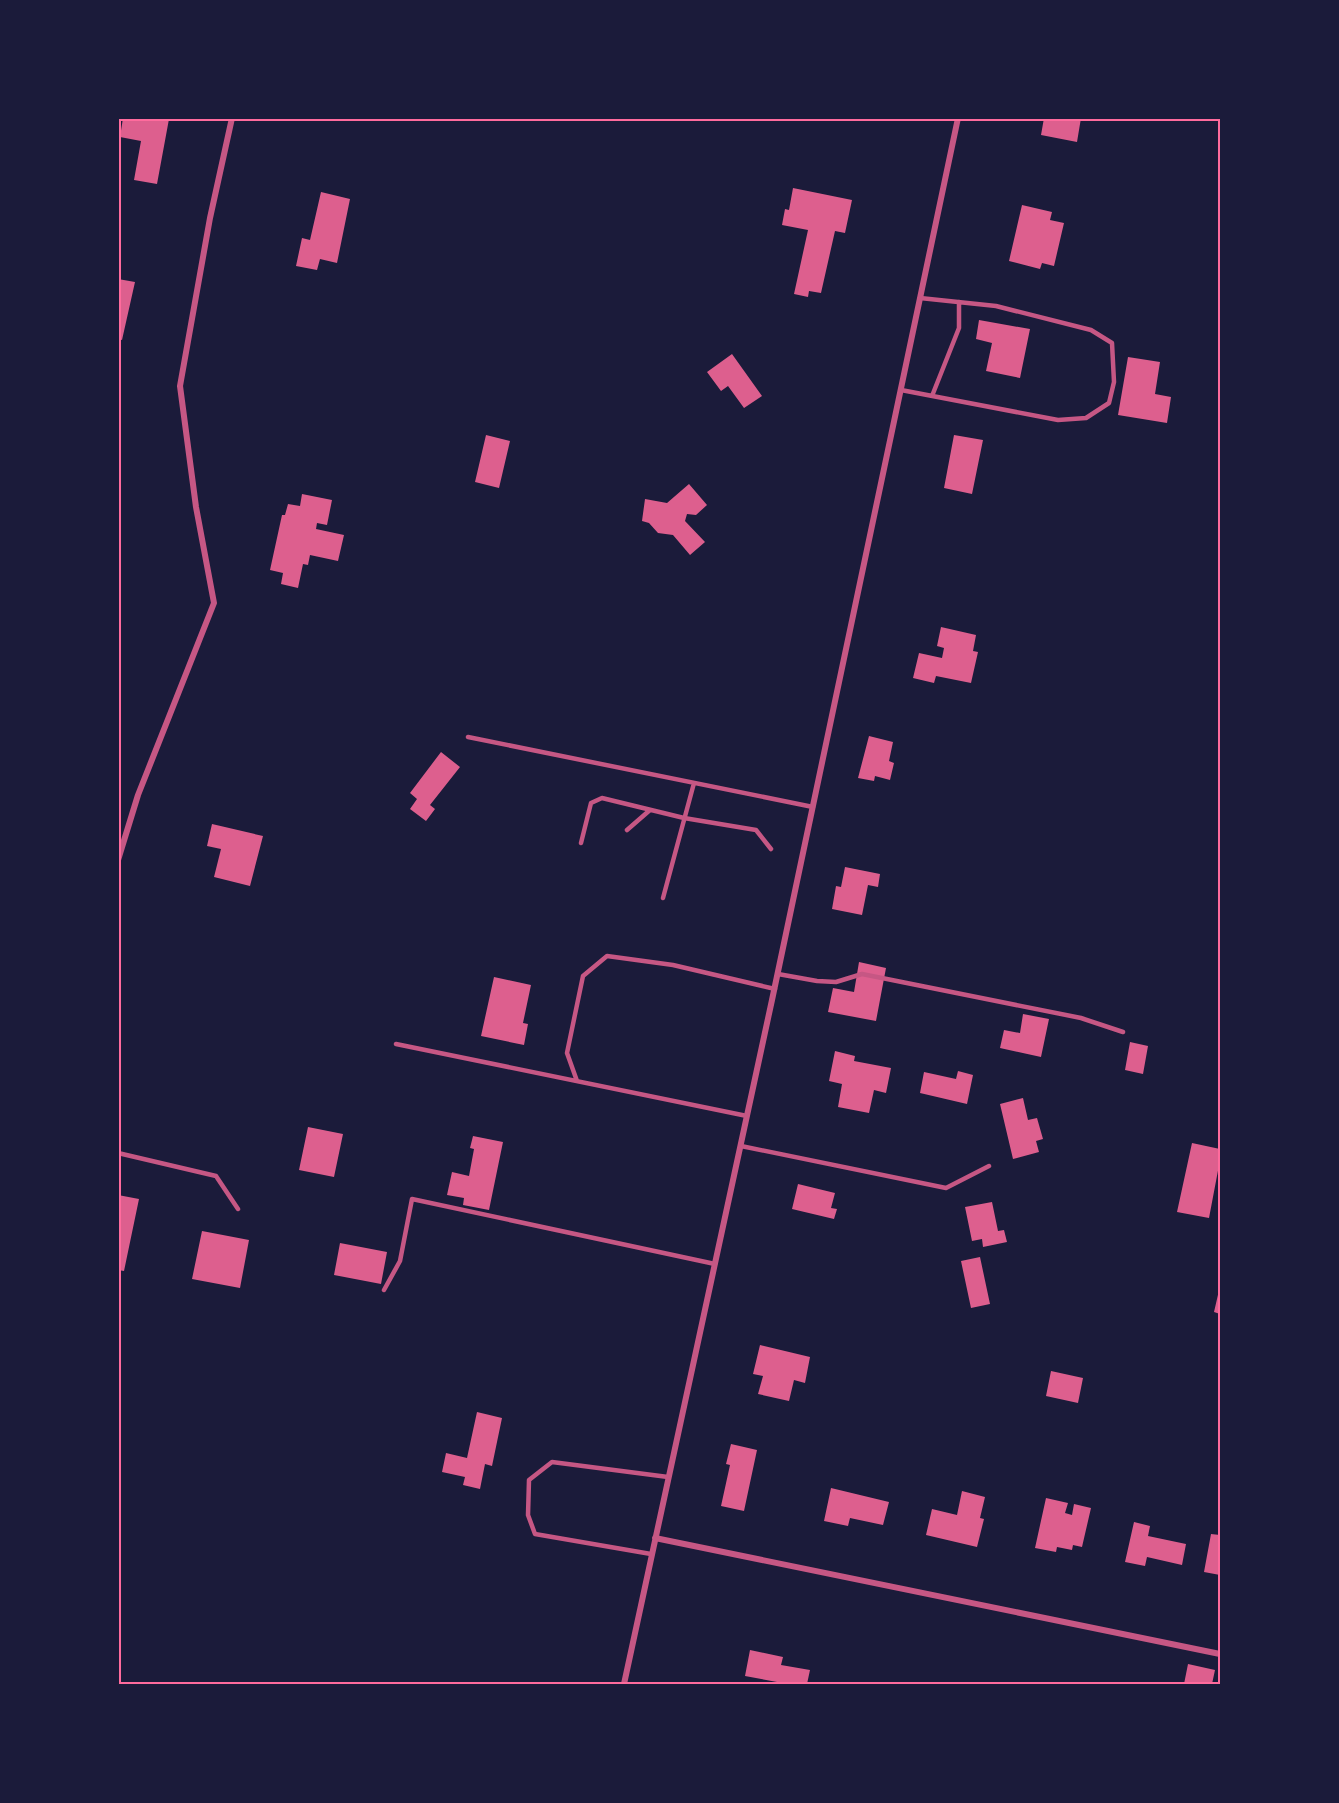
<svg xmlns="http://www.w3.org/2000/svg" width="1339" height="1803" font-family="Manrope,sans-serif">
<style>
.building{fill:#dd5f8e}
.lines{fill:none;stroke-linecap:round;stroke-linejoin:round}
.service{stroke:#c65784;stroke-width:4.5}
.minor{stroke:#c65784;stroke-width:6}
.neatline{fill:none;stroke:#ff6b9d;stroke-width:2}
</style>
<rect width="100%" height="100%" fill="#1b1b3a"/>
<path class="building" d="M123,118L169,119L157,184L134,180L141,141L120,137Z
M1044,118H1081L1077,142L1041,135Z
M793,188L852,200L845,233L835,231L821,293L809,291L808,297L794,294L808,230L782,225L785,209L789,210Z
M321,192L350,199L337,263L320,259L317,270L296,266L302,238L310,240Z
M1022,205L1052,212L1050,220L1064,223L1054,266L1042,263L1040,269L1009,261Z
M118,279L135,282L122,340L118,339Z
M979,320L1030,329L1020,378L986,371L992,343L976,339Z
M732,354L762,396L744,408L728,386L721,391L707,372Z
M1128,357L1160,362L1155,394L1171,397L1167,423L1118,415Z
M486,435L510,441L499,488L475,482Z
M954,435L983,440L972,494L944,488Z
M689,484L707,505L696,515L687,514L685,521L705,542L690,555L673,535L658,533L649,523L642,521L645,499L667,503Z
M302,494L332,500L327,525L317,523L316,529L344,535L338,561L310,555L308,565L303,564L298,588L281,584L283,573L270,570L282,515H285L288,504L300,506Z
M941,627L976,635L973,651L978,652L971,683L936,676L934,683L913,678L919,653L942,658L944,648L937,646Z
M869,736L893,742L889,761L894,763L890,780L875,776L874,781L858,778Z
M441,752L460,767L430,805L435,809L426,821L410,809L417,799L410,793Z
M212,824L263,836L250,886L214,877L221,849L207,846Z
M845,867L880,874L878,887L868,885L862,915L832,909L836,886L841,887Z
M859,962L886,968L876,1021L828,1012L833,988L854,992Z
M494,977L531,985L523,1023L528,1024L524,1045L481,1036Z
M1023,1014L1049,1019L1041,1057L1000,1048L1004,1030L1020,1033Z
M1130,1042L1148,1046L1143,1074L1125,1070Z
M835,1051L855,1056L854,1061L891,1068L886,1093L874,1090L869,1113L838,1107L842,1084L829,1081Z
M958,1071L973,1075L967,1104L920,1093L924,1072L956,1079Z
M1023,1098L1028,1120L1037,1118L1043,1139L1036,1141L1039,1152L1013,1159L1000,1104Z
M308,1127L343,1134L334,1177L299,1170Z
M473,1136L503,1142L489,1210L463,1205L464,1198L447,1195L452,1172L469,1176L474,1149L470,1148Z
M1192,1143L1220,1149V1160L1209,1218L1177,1212Z
M798,1184L835,1193L831,1208L837,1209L834,1219L792,1209Z
M118,1195L139,1199L124,1271L118,1270Z
M992,1202L998,1231L1004,1230L1007,1242L983,1247L982,1239L972,1241L965,1207Z
M202,1231L249,1240L240,1288L192,1279Z
M340,1243L387,1252L381,1284L334,1275Z
M980,1257L990,1304L971,1308L961,1261Z
M1220,1286V1314L1214,1312Z
M760,1345L810,1357L805,1383L794,1380L789,1401L758,1394L763,1376L753,1374Z
M1051,1371L1083,1378L1078,1403L1046,1396Z
M477,1412L502,1418L492,1466L485,1464L480,1489L463,1485L465,1477L442,1472L446,1453L467,1458Z
M731,1444L757,1450L744,1511L721,1506L730,1465L726,1464Z
M831,1488L889,1502L883,1525L850,1518L848,1526L824,1521Z
M962,1491L985,1497L980,1518L984,1519L977,1547L926,1535L932,1509L957,1515Z
M1046,1498L1068,1503L1065,1513L1072,1515L1074,1504L1091,1508L1082,1547L1073,1545L1072,1550L1057,1547L1056,1552L1035,1548Z
M1134,1522L1150,1526L1148,1536L1186,1544L1182,1565L1147,1557L1145,1566L1125,1562Z
M1211,1534L1220,1535V1575L1204,1572Z
M750,1650L783,1657L781,1665L810,1670L807,1684H788L745,1676Z
M1188,1664L1215,1670L1212,1684H1184Z"/>
<g class="lines">
<path class="service" d="M901,390L1058,420L1086,418L1109,403L1114,382L1112,343L1091,330L996,306L920,298
M932,396L959,328V302
M468,737L813,807
M627,830L650,810
M581,843L591,803L602,798L684,818L756,830L771,849
M663,898L694,783
M778,974L817,981L836,982L862,974L1081,1018L1123,1032
M396,1044L747,1116
M577,1081L567,1053L583,976L607,956L673,965L775,989
M741,1146L946,1188L989,1166
M118,1153L216,1176L238,1209
M384,1290L400,1261L412,1199L715,1264
M651,1554L535,1534L528,1515L529,1480L552,1462L668,1477"/>
<path class="minor" d="M118,860L138,795L214,603L196,507L180,386L210,218L232,118
M655,1538L1220,1654
M624,1684L772,1000L958,118"/>
</g>
<rect width="1339" height="1803" fill="none" stroke="#1b1b3a" stroke-width="240"/>
<rect x="120" y="120" width="1099" height="1563" class="neatline"/>
</svg>
